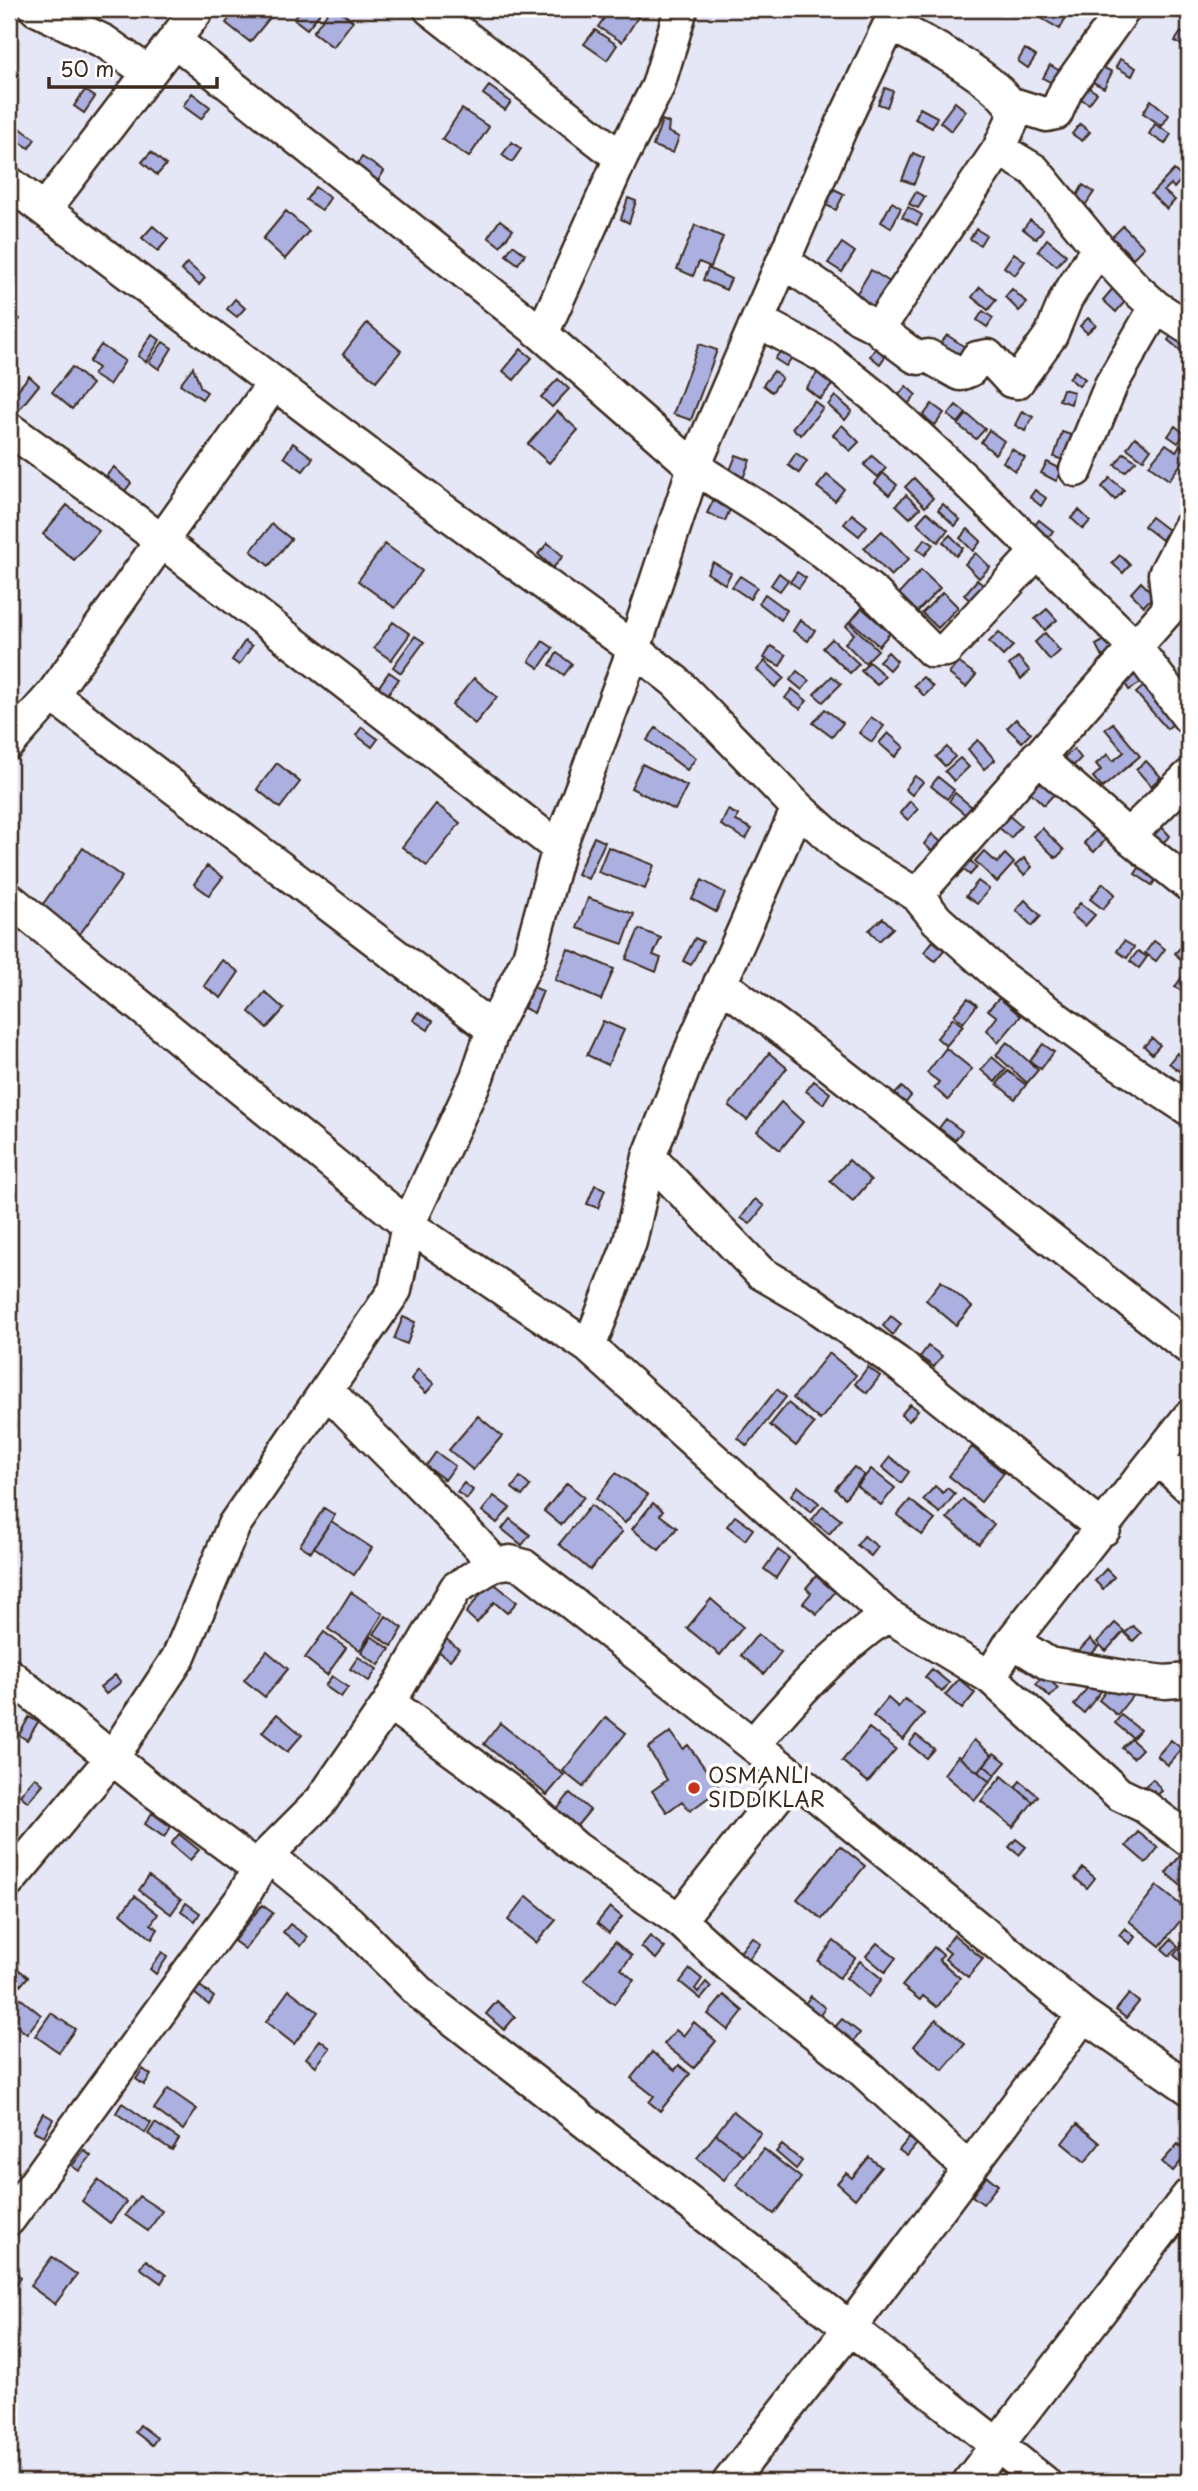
<svg xmlns="http://www.w3.org/2000/svg" width="1198" height="2491" font-family="'Playpen Sans',sans-serif">
<style>
.building{fill:#abb0e1;stroke:#3b2a1e;stroke-width:2}
.lines{fill:none;stroke-linecap:round;stroke-linejoin:round}
.minor-casing{stroke:#3b2a1e;stroke-width:37}
.minor{stroke:#fff;stroke-width:32}
.poi-dot{fill:#c8321e;stroke:#fff;stroke-width:2.5}
.labels{text-anchor:middle;stroke-width:7;stroke-linejoin:round;paint-order:stroke}
.poi-label{font-size:21px;fill:#3b2a1e;stroke:#fff;text-anchor:start}
</style>
<rect width="100%" height="100%" fill="#e6e7f6"/>
<filter id="ink" filterUnits="userSpaceOnUse"><feTurbulence type="fractalNoise" baseFrequency=".0143" numOctaves="2"/><feDisplacementMap in="SourceGraphic" scale="14" xChannelSelector="R" yChannelSelector="G"/><feConvolveMatrix kernelMatrix="1 2 1 2 8 2 1 2 1" color-interpolation-filters="sRGB"/></filter>
<g filter="url(#ink)">
<path class="building" d="M237,9H266L273,14L250,42L226,23Z
M302,9H323L307,29L294,19Z
M330,9H337L353,21L333,47L313,32Z
M610,9H625L638,17L622,42L598,27Z
M1046,9H1060L1057,14L1065,19L1060,29L1041,18Z
M595,30L617,45L607,60L584,44Z
M1181,32L1189,37V50L1175,41Z
M1025,49L1036,56L1028,68L1018,61Z
M1120,59L1136,68L1132,76L1116,67Z
M1095,63L1112,72L1104,88L1087,79Z
M1050,65L1060,71L1052,83L1043,78Z
M1076,80L1097,93L1089,104L1069,91Z
M489,86L511,102L505,110L483,94Z
M885,88L893,91L887,107L878,104Z
M85,90L95,97L84,113L74,106Z
M192,93L210,107L201,119L183,106Z
M1151,100L1169,115L1162,126L1143,113Z
M955,102L966,111L951,131L940,122Z
M920,108L937,117L932,128L915,119Z
M462,109L489,127L469,157L442,139Z
M662,120L669,123L668,132L679,137L673,153L653,146Z
M1080,124L1090,132L1082,141L1072,134Z
M1155,124L1171,134L1165,144L1149,134Z
M20,128L35,139L29,148L14,138Z
M512,142L521,149L512,162L502,155Z
M151,152L166,165L157,175L142,162Z
M913,153L924,158L914,184L902,180Z
M362,157L384,171L376,184L354,169Z
M1174,170L1183,178L1174,188L1171,184L1164,191L1175,200L1167,209L1151,194Z
M1083,185L1094,192L1084,207L1074,201Z
M315,187L330,198L322,210L306,200Z
M834,189L844,194L836,210L826,205Z
M916,192L925,197L918,208L909,204Z
M628,198L636,201L629,223L621,219Z
M892,202L901,208L891,228L881,222Z
M908,207L922,215L917,225L902,217Z
M286,211L309,231L285,259L263,239Z
M500,220L513,230L500,246L488,237Z
M1030,220L1043,229L1036,239L1023,229Z
M695,225L723,237L711,267L699,262L693,276L677,269Z
M153,226L168,239L158,251L142,238Z
M1123,226L1144,247L1133,258L1112,237Z
M976,229L986,235L980,245L970,239Z
M9,233L19,241L9,257Z
M1047,239L1066,255L1057,266L1038,251Z
M842,243L855,252L842,272L828,263Z
M513,245L525,254L518,264L506,255Z
M1014,253L1025,261L1015,275L1004,267Z
M187,263L205,278L199,285L181,270Z
M708,268L731,279L726,290L703,280Z
M871,270L890,282L869,315L851,303Z
M980,287L996,300L988,310L972,297Z
M1114,287L1127,299L1116,312L1103,300Z
M1012,289L1027,303L1019,311L1005,297Z
M235,299L245,308L237,317L227,309Z
M9,311L20,319L9,335Z
M983,311L993,318L987,327L977,320Z
M1088,318L1096,325L1087,333L1080,326Z
M367,323L401,351L376,381L343,354Z
M1175,331L1189,343L1182,352L1168,340Z
M152,334L160,340L146,362L138,356Z
M947,335L968,349L960,360L939,346Z
M788,340L799,347L786,366L775,359Z
M163,342L172,348L159,369L149,362Z
M699,344L717,350L691,420L673,414Z
M101,345L125,361L109,385L93,375L98,368L89,362Z
M878,345L888,352L880,364L870,356Z
M521,349L532,358L514,380L503,371Z
M824,364L839,377L820,399L806,388Z
M72,367L92,384L72,409L52,392Z
M193,367L201,388L207,392L202,399L180,384Z
M774,371L782,378L772,392L763,385Z
M1075,371L1085,379L1079,386L1069,378Z
M29,376L39,385L18,411L9,403V390L11,387L16,392Z
M558,379L569,389L552,407L541,397Z
M906,386L916,395L908,404L898,396Z
M1063,389L1074,392L1071,404L1059,400Z
M835,396L852,411L845,420L828,405Z
M814,401L823,408L801,435L792,428Z
M932,404L944,413L935,425L923,416Z
M956,405L966,413L958,423L948,415Z
M557,411L578,430L549,463L528,444Z
M1022,411L1033,417L1025,431L1015,425Z
M967,414L985,429L976,439L958,425Z
M842,425L859,442L850,451L833,435Z
M1175,426L1185,434L1178,443L1168,436Z
M989,430L1004,441L995,454L981,442Z
M1062,432L1074,436L1067,461L1054,457Z
M1135,437L1151,449L1143,460L1127,448Z
M293,443L313,458L303,471L284,457Z
M1166,444L1176,451L1180,445L1189,453L1169,480L1149,465Z
M1012,449L1025,458L1015,471L1003,462Z
M796,453L807,461L799,473L788,465Z
M1124,453L1136,461L1125,472L1115,465Z
M736,455L750,460L742,481L728,476Z
M872,456L886,468L878,477L864,465Z
M1047,462L1063,470L1056,481L1041,473Z
M114,467L131,483L124,492L106,476Z
M883,473L897,485L889,495L875,483Z
M827,475L844,489L835,501L817,487Z
M914,478L933,498L925,507L905,487Z
M1110,478L1124,490L1115,500L1102,487Z
M1035,490L1046,498L1041,506L1030,497Z
M906,495L920,508L910,518L896,505Z
M714,499L731,507L725,521L707,513Z
M943,504L960,520L955,526L938,510Z
M67,505L99,531L74,560L43,534Z
M1079,510L1090,521L1083,529L1071,518Z
M927,512L948,530L938,542L917,523Z
M852,514L867,526L859,536L844,524Z
M1151,517L1168,530L1162,540L1144,526Z
M1039,520L1053,531L1045,542L1031,530Z
M272,524L291,539L269,566L251,551Z
M968,529L981,541L973,551L960,538Z
M882,531L909,559L891,576L864,548Z
M950,535L963,548L956,556L943,542Z
M925,539L933,544L925,555L917,549Z
M548,543L563,556L553,568L538,554Z
M385,544L422,571L395,608L358,581Z
M976,553L990,567L979,578L965,564Z
M1120,555L1130,565L1123,573L1112,563Z
M713,562L731,573L725,584L707,573Z
M921,570L940,588L916,613L898,595Z
M797,572L806,578L799,588L790,582Z
M779,573L788,580L780,591L771,585Z
M740,576L757,587L750,599L732,587Z
M1189,576V596L1181,604L1171,593Z
M977,580L988,589L974,604L964,595Z
M1141,582L1154,595L1144,606L1131,593Z
M943,592L958,607L938,628L922,613Z
M765,594L787,610L781,620L759,603Z
M862,608L890,633L879,646L851,621Z
M1047,609L1057,620L1045,630L1035,619Z
M800,620L815,630L808,641L793,631Z
M393,622L410,634L391,660L374,648Z
M849,622L878,650L865,663L845,643L854,634L846,626Z
M999,632L1013,646L1003,656L989,642Z
M1045,633L1060,651L1050,660L1035,642Z
M415,636L424,642L401,673L393,667Z
M832,639L859,664L850,673L823,648Z
M1107,639L1113,652L1102,657L1096,645Z
M245,641L252,646L239,665L232,660Z
M543,641L553,648L539,668L529,661Z
M771,646L786,655L780,666L764,658Z
M888,652L897,661L889,670L879,661Z
M557,653L572,664L564,675L550,665Z
M1018,657L1030,671L1021,679L1009,665Z
M765,661L784,678L775,687L757,670Z
M869,662L885,676L877,685L861,671Z
M958,662L976,675L966,687L949,674Z
M1131,665L1142,682L1129,690L1118,672Z
M797,671L809,681L802,690L790,680Z
M389,672L399,679L388,694L378,688Z
M832,676L841,684L823,702L814,694Z
M923,677L933,687L924,696L914,685Z
M474,678L497,697L475,724L452,705Z
M1145,685L1176,721L1167,729L1136,693Z
M792,689L807,701L800,709L785,698Z
M825,709L843,723L832,737L813,723Z
M871,717L884,726L872,742L859,733Z
M1016,719L1031,733L1022,742L1007,728Z
M1113,723L1140,756L1102,788L1093,777L1101,770L1096,764L1108,754L1113,761L1124,752L1105,729Z
M362,727L378,739L372,747L356,735Z
M656,728L696,758L687,770L647,740Z
M888,733L904,747L895,757L879,743Z
M978,740L995,760L984,769L968,749Z
M947,747L955,757L945,766L936,757Z
M1074,749L1081,758L1073,766L1064,757Z
M960,758L969,767L954,781L945,771Z
M1146,761L1161,777L1151,786L1136,769Z
M277,763L300,782L280,808L257,789Z
M642,764L687,786L675,810L631,788Z
M1036,775L1056,792L1044,805L1025,787Z
M915,776L923,782L912,795L905,789Z
M938,777L954,790L947,799L931,786Z
M955,793L972,807L966,815L949,801Z
M910,801L918,809L908,820L900,813Z
M436,804L460,823L427,866L402,847Z
M999,807L1021,826L1011,838L989,819Z
M728,810L738,815L736,821L752,829L746,839L721,825Z
M1161,826L1170,836L1155,850L1146,841Z
M1042,828L1064,850L1056,858L1033,836Z
M1098,828L1108,837L1094,852L1084,843Z
M932,834L941,842L933,852L924,844Z
M594,837L605,842L588,879L577,874Z
M608,847L654,865L645,889L598,872Z
M83,848L122,877L76,939L38,911Z
M960,851L977,867L970,875L964,870L957,877L945,866Z
M984,851L997,863L1005,854L1014,863L997,882L975,861Z
M1024,858L1032,867L1024,875L1015,866Z
M1141,865L1158,876L1152,885L1135,874Z
M207,866L223,877L209,895L194,884Z
M702,880L725,893L716,912L692,899Z
M978,881L989,889L977,904L966,896Z
M1103,883L1115,894L1103,909L1090,899Z
M588,898L634,914L623,944L577,928Z
M1025,900L1041,916L1032,926L1016,910Z
M1080,903L1095,915L1085,926L1071,914Z
M883,918L893,928L879,941L869,930Z
M639,929L661,938L653,955L661,958L656,972L626,959Z
M695,938L703,942L691,965L683,961Z
M933,941L944,950L935,961L924,952Z
M1124,941L1134,947L1127,958L1117,951Z
M1154,941L1165,949L1156,961L1145,953Z
M1184,944L1189,954L1182,961L1175,953Z
M568,949L614,969L601,1000L555,980Z
M1138,951L1147,957L1139,968L1130,961Z
M222,960L239,972L221,998L204,986Z
M1182,977L1189,982V996L1175,987Z
M533,987L543,991L534,1013L524,1008Z
M265,992L284,1009L267,1028L249,1012Z
M968,998L977,1005L963,1023L954,1015Z
M999,998L1021,1016L998,1043L987,1030L997,1017L988,1010Z
M418,1012L433,1021L428,1030L413,1020Z
M953,1018L963,1026L946,1046L937,1038Z
M603,1021L624,1030L608,1065L587,1055Z
M1152,1038L1160,1045L1152,1054L1144,1046Z
M1007,1042L1038,1070L1027,1083L996,1055Z
M1043,1044L1054,1052L1041,1069L1030,1061Z
M946,1048L972,1069L948,1100L934,1088L939,1082L927,1073Z
M769,1053L787,1068L747,1120L729,1106Z
M1177,1053L1187,1061L1179,1071L1169,1063Z
M992,1057L1006,1069L995,1082L981,1070Z
M1008,1071L1026,1085L1015,1099L997,1084Z
M814,1081L830,1093L823,1104L806,1091Z
M902,1087L911,1096L903,1106L893,1096Z
M781,1102L803,1122L780,1150L757,1131Z
M946,1119L962,1131L955,1140L939,1128Z
M849,1160L871,1180L853,1201L830,1181Z
M595,1185L605,1189L598,1208L587,1204Z
M755,1199L764,1206L750,1224L741,1218Z
M941,1281L972,1307L956,1325L926,1300Z
M891,1316L901,1324L893,1335L883,1326Z
M403,1317L415,1322L407,1344L394,1339Z
M928,1346L942,1356L934,1367L920,1357Z
M829,1353L856,1375L820,1420L793,1398Z
M868,1367L880,1376L867,1393L855,1384Z
M418,1369L434,1384L426,1393L411,1379Z
M777,1389L786,1397L747,1446L738,1438Z
M788,1403L814,1424L796,1446L770,1425Z
M910,1404L918,1410L909,1421L901,1415Z
M478,1416L502,1436L473,1470L449,1450Z
M972,1447L1004,1473L981,1502L949,1476Z
M436,1452L455,1466L445,1480L426,1466Z
M890,1457L909,1472L901,1483L882,1467Z
M854,1467L864,1475L845,1498L835,1489Z
M871,1469L895,1488L881,1505L857,1486Z
M616,1473L648,1495L625,1523L596,1499Z
M520,1477L530,1486L522,1496L512,1488Z
M464,1483L473,1490L467,1499L457,1492Z
M567,1483L584,1497L561,1525L544,1511Z
M798,1486L819,1503L811,1512L791,1495Z
M935,1486L943,1493L947,1488L955,1494L940,1513L923,1500Z
M494,1496L510,1508L497,1523L482,1511Z
M963,1499L994,1525L979,1544L947,1518Z
M910,1500L935,1520L922,1535L897,1515Z
M653,1503L663,1511L660,1515L677,1528L659,1550L632,1529Z
M591,1505L622,1532L590,1570L559,1544Z
M823,1506L841,1520L829,1534L812,1520Z
M324,1508L335,1515L311,1552L300,1545Z
M735,1516L753,1529L745,1540L727,1526Z
M510,1519L530,1535L522,1545L502,1529Z
M331,1521L372,1548L354,1575L314,1547Z
M864,1536L878,1547L871,1556L857,1545Z
M778,1550L789,1558L776,1578L764,1569Z
M1106,1569L1114,1577L1103,1589L1095,1581Z
M816,1576L835,1592L817,1614L803,1603L811,1593L806,1588Z
M491,1581L517,1602L507,1613L494,1602L477,1623L466,1613Z
M351,1592L383,1614L360,1650L328,1629Z
M711,1599L743,1627L720,1655L687,1628Z
M386,1616L403,1628L392,1646L374,1634Z
M1115,1623L1124,1631L1106,1651L1097,1642Z
M1133,1626L1141,1633L1133,1641L1125,1633Z
M324,1632L346,1648L327,1675L305,1658Z
M758,1634L781,1652L764,1674L741,1655Z
M371,1636L390,1649L379,1665L361,1653Z
M446,1639L459,1649L450,1660L437,1650Z
M1090,1639L1098,1647L1084,1662L1076,1654Z
M267,1651L288,1669L265,1697L244,1680Z
M358,1657L377,1669L369,1681L350,1669Z
M932,1669L949,1683L942,1692L925,1677Z
M115,1675L121,1682L106,1694L100,1687Z
M1044,1675L1058,1688L1050,1697L1036,1684Z
M332,1676L348,1687L341,1697L325,1686Z
M959,1679L975,1693L962,1709L945,1695Z
M1114,1681L1133,1695L1117,1715L1099,1700Z
M1092,1682L1102,1690L1084,1713L1074,1705Z
M888,1698L898,1707L905,1699L924,1714L903,1740L873,1716Z
M277,1714L302,1735L287,1752L262,1732Z
M1121,1715L1140,1730L1133,1738L1115,1723Z
M29,1717L38,1722L27,1740L19,1735Z
M606,1717L626,1733L583,1787L563,1771Z
M500,1723L564,1775L547,1795L484,1744Z
M869,1728L896,1749L868,1782L842,1761Z
M671,1732L683,1749L688,1745L720,1789L690,1811L682,1801L667,1812L652,1791L667,1780L648,1748Z
M916,1735L934,1749L926,1758L909,1744Z
M1131,1739L1142,1749L1133,1758L1122,1748Z
M974,1740L992,1755L978,1772L960,1758Z
M1171,1740L1182,1749L1168,1765L1157,1756Z
M994,1753L1006,1762L995,1775L984,1765Z
M958,1756L990,1782L975,1800L944,1774Z
M984,1765L995,1775L990,1782L978,1772Z
M1002,1776L1033,1802L1013,1827L981,1801Z
M35,1777L43,1784L28,1802L20,1795Z
M1153,1779L1162,1791L1153,1798L1144,1787Z
M1020,1781L1038,1796L1033,1802L1015,1787Z
M570,1793L590,1810L576,1827L556,1811Z
M152,1813L171,1827L164,1837L145,1824Z
M1138,1832L1158,1848L1146,1863L1126,1846Z
M179,1834L199,1850L190,1860L171,1844Z
M1016,1839L1026,1847L1019,1855L1009,1847Z
M840,1846L865,1866L822,1919L797,1899Z
M1180,1856L1189,1864V1886L1186,1890L1166,1873Z
M1083,1868L1095,1878L1087,1888L1075,1878Z
M149,1876L181,1900L171,1914L139,1890Z
M1157,1886L1188,1911L1160,1946L1129,1921Z
M135,1896L158,1914L151,1924L158,1929L152,1939L121,1913Z
M527,1896L556,1920L536,1943L508,1920Z
M186,1903L200,1913L195,1921L181,1911Z
M262,1905L273,1913L245,1949L234,1941Z
M610,1907L622,1917L609,1933L597,1923Z
M290,1924L308,1937L301,1946L283,1932Z
M1125,1928L1135,1937L1130,1944L1119,1935Z
M954,1935L983,1959L968,1977L945,1959L950,1953L944,1948Z
M650,1936L665,1948L656,1959L641,1947Z
M1189,1936V1968L1174,1955Z
M752,1937L761,1944L746,1962L738,1955Z
M1171,1939L1178,1946L1170,1956L1162,1949Z
M834,1941L855,1958L839,1978L818,1961Z
M615,1942L632,1956L621,1969L634,1980L614,2004L584,1980Z
M877,1943L896,1958L885,1972L866,1956Z
M934,1947L943,1955L939,1960L960,1978L937,2007L923,1996L920,2000L902,1986Z
M162,1952L168,1956L156,1974L150,1969Z
M860,1961L882,1979L868,1997L846,1978Z
M9,1962L28,1977L21,1985L9,1975Z
M690,1969L702,1979L695,1989L698,1992L706,1982L711,1987L701,1999L680,1982Z
M200,1986L214,1997L209,2005L194,1993Z
M289,1990L318,2012L294,2044L266,2022Z
M15,1994L41,2015L27,2034L9,2020V2002Z
M1129,1994L1139,2002L1126,2018L1116,2010Z
M724,1995L743,2011L728,2030L708,2014Z
M811,1996L825,2008L818,2018L803,2006Z
M497,2001L515,2017L504,2030L486,2014Z
M51,2013L75,2029L59,2052L35,2036Z
M842,2019L860,2033L853,2042L835,2027Z
M936,2019L965,2044L943,2070L914,2046Z
M694,2022L716,2041L694,2068L664,2044L676,2030L683,2036Z
M320,2040L330,2048L316,2066L306,2058Z
M652,2052L675,2070L679,2065L690,2074L660,2111L649,2102L654,2096L631,2078Z
M143,2069L151,2075L144,2085L136,2079Z
M168,2089L197,2109L183,2130L154,2109Z
M122,2103L151,2123L145,2133L116,2113Z
M733,2111L761,2133L743,2155L716,2134Z
M43,2113L53,2119L44,2136L33,2131Z
M155,2123L179,2139L172,2150L148,2134Z
M1077,2124L1100,2143L1085,2162L1062,2143Z
M716,2134L743,2155L724,2180L697,2158Z
M909,2138L917,2144L907,2156L899,2150Z
M1178,2144L1188,2153L1173,2171L1162,2162Z
M782,2145L802,2161L796,2169L776,2152Z
M764,2149L801,2178L774,2214L736,2185Z
M84,2150L91,2156L79,2171L72,2166Z
M869,2157L881,2167L855,2199L837,2183L846,2173L852,2178Z
M987,2176L998,2185L983,2204L972,2196Z
M98,2180L126,2202L110,2223L82,2201Z
M139,2196L162,2211L148,2231L125,2215Z
M52,2257L77,2275L55,2304L30,2286Z
M146,2260L166,2275L161,2283L140,2268Z
M9,2268L21,2277L9,2295Z
M140,2425L157,2438L152,2445L135,2432Z"/>
<g class="lines">
<defs>
<path id="minor" d="M36,9L105,42L149,73
M430,9L621,158
M890,25C921,39 1006,83 1015,114L999,149L1034,170L1098,248L1136,289L1156,307L1189,328
M174,40L542,334L694,467L784,524L824,553L876,595L932,651L946,650L1038,551
M1012,104L1047,115L1056,113L1066,90L1124,9
M999,149L885,319L882,332L914,356L919,358L928,356L960,374L970,370L977,358L988,356L1011,381L1017,382L1051,335L1066,299L1098,248
M9,183L414,489L634,649L676,682L798,808L849,854L917,895L937,920L1002,978L1099,1050L1189,1109
M45,209L198,9
M784,262L831,294L859,318L881,329
M758,321L824,356L879,400L961,476L1136,648L1189,718
M542,334L621,158L658,86L681,9
M9,429L111,502L559,848
M1076,470L1111,385L1156,307
M52,695L493,1029
M9,743L52,695L274,383
M1037,757L1128,836L1189,885
M1128,836L1189,776
M917,895L1169,609L1165,574L1189,528
M9,899L408,1225L589,1347L887,1615
M720,983L822,1059L1189,1348
M649,1157L761,1273L809,1301L896,1362L1104,1529
M589,1347L630,1242L649,1157L693,1045L798,808
M327,1390C382,1449 442,1503 495,1564
M1157,1458L1189,1487
M1012,1641L1049,1664L1124,1677L1165,1682L1189,1680
M9,1675L147,1786L259,1869
M990,1677L1012,1641L1189,1417
M389,1703L517,1797L577,1849L679,1920L731,1967L861,2069L967,2167
M753,1745C797,1693 831,1655 887,1615L990,1677L1119,1794L1144,1806L1189,1840
M267,1855L349,1922L421,1994L850,2328L729,2482
M9,1881L112,1758L178,1658L234,1525L395,1290L408,1225L477,1077L493,1029L529,957L559,848L634,649L694,467L842,125L897,9
M679,1920L793,1776L1084,2015
M9,2219L241,1900L267,1855L321,1801L389,1703L456,1588L495,1564L510,1562L524,1566L793,1776
M969,2482L1189,2195
M1044,2482L850,2328L1084,2015L1189,2088"/>
</defs>
<use href="#minor" class="minor-casing"/>
<use href="#minor" class="minor"/>
</g>
</g>
<circle class="poi-dot" cx="694" cy="1788" r="7"/>
<g class="labels">
<g class="poi-label">
<text x="708" y="1783">OSMANLI<tspan x="708" dy="24">SIDDIKLAR</tspan></text>
</g>
</g>
<rect width="1198" height="2491" fill="none" stroke="#fff" stroke-width="35"/>
<rect x="18" y="18" width="1163" height="2456" fill="none" stroke="#3b2a1e" stroke-width="2.5" filter="url(#ink)"/>
<path d="M49 77v10h168v-10" fill="none" stroke="#3b2a1e" stroke-width="3.5"/>
<text x="60" y="77" font-size="21" fill="#3b2a1e" stroke="#ffffff" stroke-width="5" paint-order="stroke">50 m</text>
</svg>
